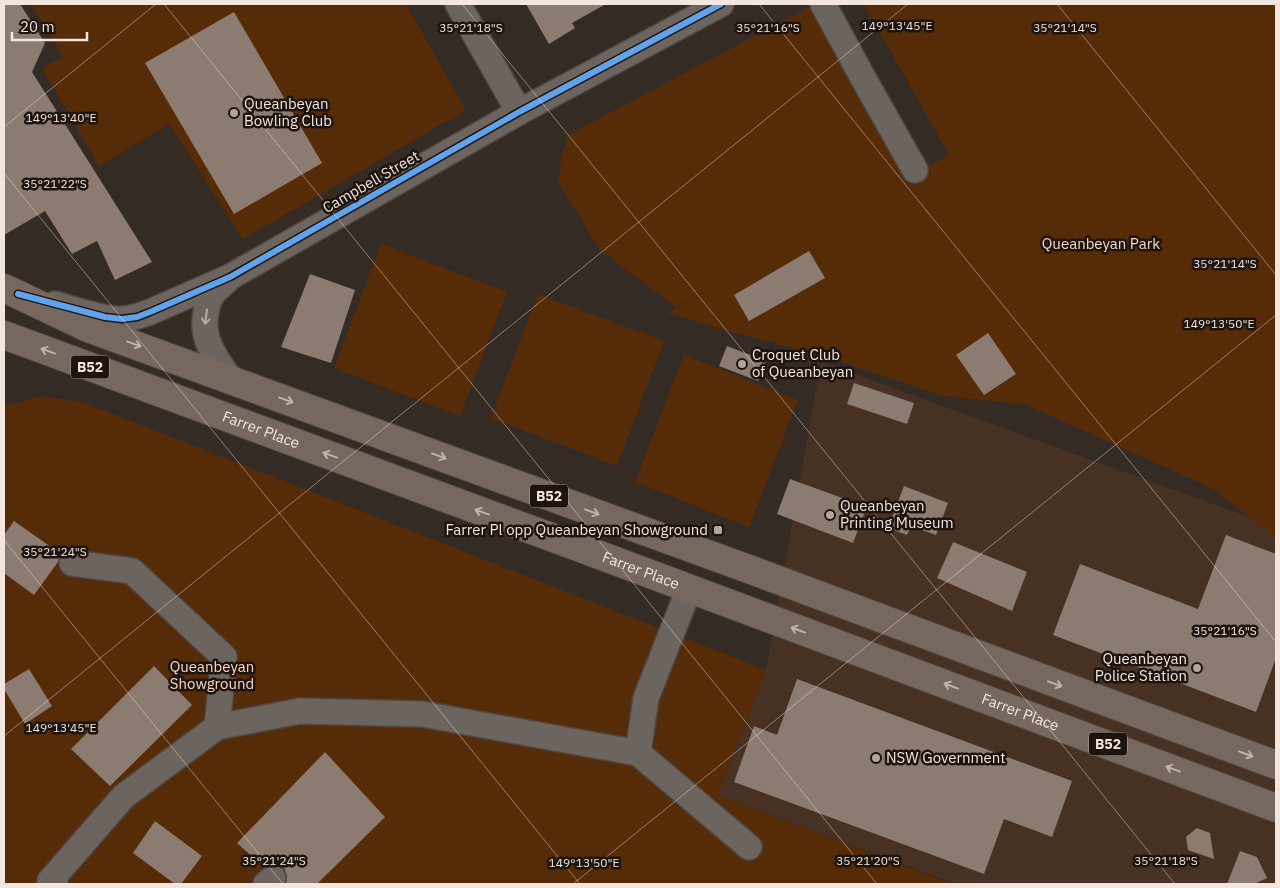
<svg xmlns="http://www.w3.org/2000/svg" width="1280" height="888" font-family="'IBM Plex Sans',sans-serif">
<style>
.built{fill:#473122}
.green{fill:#552b08}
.building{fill:#8c7b70}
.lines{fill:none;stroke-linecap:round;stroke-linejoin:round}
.minor-casing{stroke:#4f4641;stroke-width:28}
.highway-casing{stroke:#4f4641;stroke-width:30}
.minor{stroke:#6c645f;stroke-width:25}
.highway{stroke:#76685e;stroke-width:28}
.cycleway-casing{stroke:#1d140f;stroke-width:9}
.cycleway{stroke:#60a3ed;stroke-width:6}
.oneway{stroke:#b6aca5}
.oneway2{stroke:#c1b4ab}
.ticks{fill:none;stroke:#f3e6df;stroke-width:1;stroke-opacity:0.45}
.poi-dot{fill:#b0a59e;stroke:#1d140f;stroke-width:2}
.labels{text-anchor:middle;stroke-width:5;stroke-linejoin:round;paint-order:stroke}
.shield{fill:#1d140f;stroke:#b3a7a1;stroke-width:1}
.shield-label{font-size:14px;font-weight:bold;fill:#f3e6df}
.poi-label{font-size:15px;fill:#f3e6df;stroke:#1d140f;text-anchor:start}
.street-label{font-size:15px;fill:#f3e6df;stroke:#1d140f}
.park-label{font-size:15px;fill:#fbd7c2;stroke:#1d140f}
.ticks-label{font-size:12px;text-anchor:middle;fill:#f3e6df;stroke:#1d140f;stroke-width:5;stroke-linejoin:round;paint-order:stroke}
</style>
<rect width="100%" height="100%" fill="#352b25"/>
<path class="built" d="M821,362L1276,527V884H956L718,795L766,670Z"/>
<path class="green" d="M31,4H406L466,110L243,239L169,124L99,166L42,68L63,57Z
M815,4L911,176L949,155L864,4H1276V538L1212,488L1024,404L943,396L826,357L732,332L667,313L715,286L676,307L600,250L558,182L562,155L568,135Z
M381,244L507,292L460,416L334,368Z
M538,294L664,341L617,466L491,418Z
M684,355L798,400L749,527L635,482Z
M41,396L85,403L766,670L718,795L953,884H4V406Z"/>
<path class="building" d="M4,4H20L45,43L32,72L152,262L115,280L97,241L72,254L45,211L4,235Z
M526,4H606L572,23L575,28L549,44Z
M234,12L322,163L234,214L145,63Z
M809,251L825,278L749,321L734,295Z
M310,274L355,290L331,363L281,347Z
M988,333L1016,374L984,395L956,355Z
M727,346L766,361L758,381L719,366Z
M854,383L914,403L907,424L847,404Z
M790,479L867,507L853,543L777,514Z
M904,486L948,503L936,535L911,526L907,535L888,528Z
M14,521L61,554L58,562L34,595L4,573V535Z
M1226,535L1276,554V658L1256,712L1053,635L1080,564L1198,609Z
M953,542L1027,572L1012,611L937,578Z
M154,666L192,705L110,786L71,749Z
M29,669L52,706L25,724L4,689V684Z
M797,679L1072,781L1052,837L1004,819L984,874L734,782L754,726L777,735Z
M325,752L385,817L317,884H286L287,876L284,868L277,864H271L264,867L237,843Z
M155,821L202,856L181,884H175L133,853Z
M1197,828L1210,833L1214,859L1188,850L1186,837Z
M1240,851L1257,857L1267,878L1254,884H1227Z"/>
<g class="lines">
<defs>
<path id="minor" d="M458,4L519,112
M823,4L862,76L915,170
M227,280C222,285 214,291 211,297C208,301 207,307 206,312C200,338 216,359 230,379
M55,304C73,309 107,321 124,319C133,318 142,315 150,312L230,277L519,112L721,4
M72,563L132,571L224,657L217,727
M638,753L749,847
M55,884L50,881L124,796L217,727L300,711L422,714L638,753L646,698L689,589
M266,884L273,878"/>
<g id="highway">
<path d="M4,288L88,328L743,567L1276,765"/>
<path id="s1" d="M4,335L586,550L1276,808"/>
</g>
</defs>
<use href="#minor" class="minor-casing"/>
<use href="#highway" class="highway-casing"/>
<use href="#minor" class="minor"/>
<use href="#highway" class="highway"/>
<defs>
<path id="cycleway" d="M18,294L105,317L122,319L137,317L150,312L230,277L519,112L721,4"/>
</defs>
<use href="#cycleway" class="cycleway-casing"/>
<use href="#cycleway" class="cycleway"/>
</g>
<defs><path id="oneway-shaft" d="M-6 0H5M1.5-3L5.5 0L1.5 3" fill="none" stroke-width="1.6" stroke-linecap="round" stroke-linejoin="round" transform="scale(1.25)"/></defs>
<use class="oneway" href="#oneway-shaft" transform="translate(206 317) rotate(97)"/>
<g class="oneway2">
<use href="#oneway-shaft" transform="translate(134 344) rotate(20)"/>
<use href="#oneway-shaft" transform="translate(48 351) rotate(-160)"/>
<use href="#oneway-shaft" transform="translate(286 400) rotate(20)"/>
<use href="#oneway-shaft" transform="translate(330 455) rotate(-160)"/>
<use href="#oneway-shaft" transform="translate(439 456) rotate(20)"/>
<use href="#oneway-shaft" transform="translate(482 512) rotate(-160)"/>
<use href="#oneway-shaft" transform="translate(592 512) rotate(20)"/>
<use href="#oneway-shaft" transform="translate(798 630) rotate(-159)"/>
<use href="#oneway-shaft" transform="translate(1055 684) rotate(20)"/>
<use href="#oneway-shaft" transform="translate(951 686) rotate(-159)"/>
<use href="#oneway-shaft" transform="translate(1246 754) rotate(21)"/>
<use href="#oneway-shaft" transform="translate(1173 769) rotate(-160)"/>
</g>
<path class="ticks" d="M164,4L877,884M462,4L1175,884M759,4L1276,642M1057,4L1276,275M4,127L156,4M4,173L580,884M4,540L283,884M4,736L908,4M573,884L1276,315"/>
<g class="poi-dot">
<circle cx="234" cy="113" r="5"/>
<circle cx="742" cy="364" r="5"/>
<circle cx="830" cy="515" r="5"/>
<rect x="713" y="525" width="10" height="10" rx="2.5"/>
<circle cx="1197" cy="668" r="5"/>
<circle cx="876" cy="758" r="5"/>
</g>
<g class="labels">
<g class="shield">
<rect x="71" y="355.5" width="38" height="23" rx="4"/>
<rect x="530" y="484.5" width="38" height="23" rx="4"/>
<rect x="1089" y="732.5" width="38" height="23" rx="4"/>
</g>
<g class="shield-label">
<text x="90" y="372">B52</text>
<text x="549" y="501">B52</text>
<text x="1108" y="749">B52</text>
</g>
<g class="poi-label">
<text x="244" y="109">Queanbeyan<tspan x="244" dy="17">Bowling Club</tspan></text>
<text x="752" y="360">Croquet Club<tspan x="752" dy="17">of Queanbeyan</tspan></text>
<text x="840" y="511">Queanbeyan<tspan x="840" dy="17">Printing Museum</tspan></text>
<text x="708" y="535" text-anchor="end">Farrer Pl opp Queanbeyan Showground</text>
<text x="1187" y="664" text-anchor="end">Queanbeyan<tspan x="1187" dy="17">Police Station</tspan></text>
<text x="886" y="763">NSW Government</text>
</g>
<g class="street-label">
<text transform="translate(371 182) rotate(-30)" y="5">Campbell Street</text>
<text dy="5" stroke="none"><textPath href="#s1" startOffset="274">Farrer Place</textPath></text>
<text dy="5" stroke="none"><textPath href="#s1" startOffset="679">Farrer Place</textPath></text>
<text dy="5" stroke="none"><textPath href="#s1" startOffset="1084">Farrer Place</textPath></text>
</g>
<g class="park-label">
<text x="1101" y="249">Queanbeyan Park</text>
<text x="212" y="672">Queanbeyan<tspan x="212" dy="17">Showground</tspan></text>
</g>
</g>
<g class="ticks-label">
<text x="897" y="30">149°13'45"E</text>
<text x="471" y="32">35°21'18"S</text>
<text x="768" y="32">35°21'16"S</text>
<text x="1065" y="32">35°21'14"S</text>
<text x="61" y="122">149°13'40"E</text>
<text x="55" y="188">35°21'22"S</text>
<text x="1225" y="268">35°21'14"S</text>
<text x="1219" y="328">149°13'50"E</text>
<text x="55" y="556">35°21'24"S</text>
<text x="1225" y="635">35°21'16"S</text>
<text x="61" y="732">149°13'45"E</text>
<text x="274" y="865">35°21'24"S</text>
<text x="868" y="865">35°21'20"S</text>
<text x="1166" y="865">35°21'18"S</text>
<text x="584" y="867">149°13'50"E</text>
</g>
<rect width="1280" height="888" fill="none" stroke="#f3e6df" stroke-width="10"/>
<path d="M12 32v8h75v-8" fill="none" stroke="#f3e6df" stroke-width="2.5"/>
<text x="20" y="32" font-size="15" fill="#f3e6df" stroke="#1d140f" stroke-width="4" paint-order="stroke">20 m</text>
</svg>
